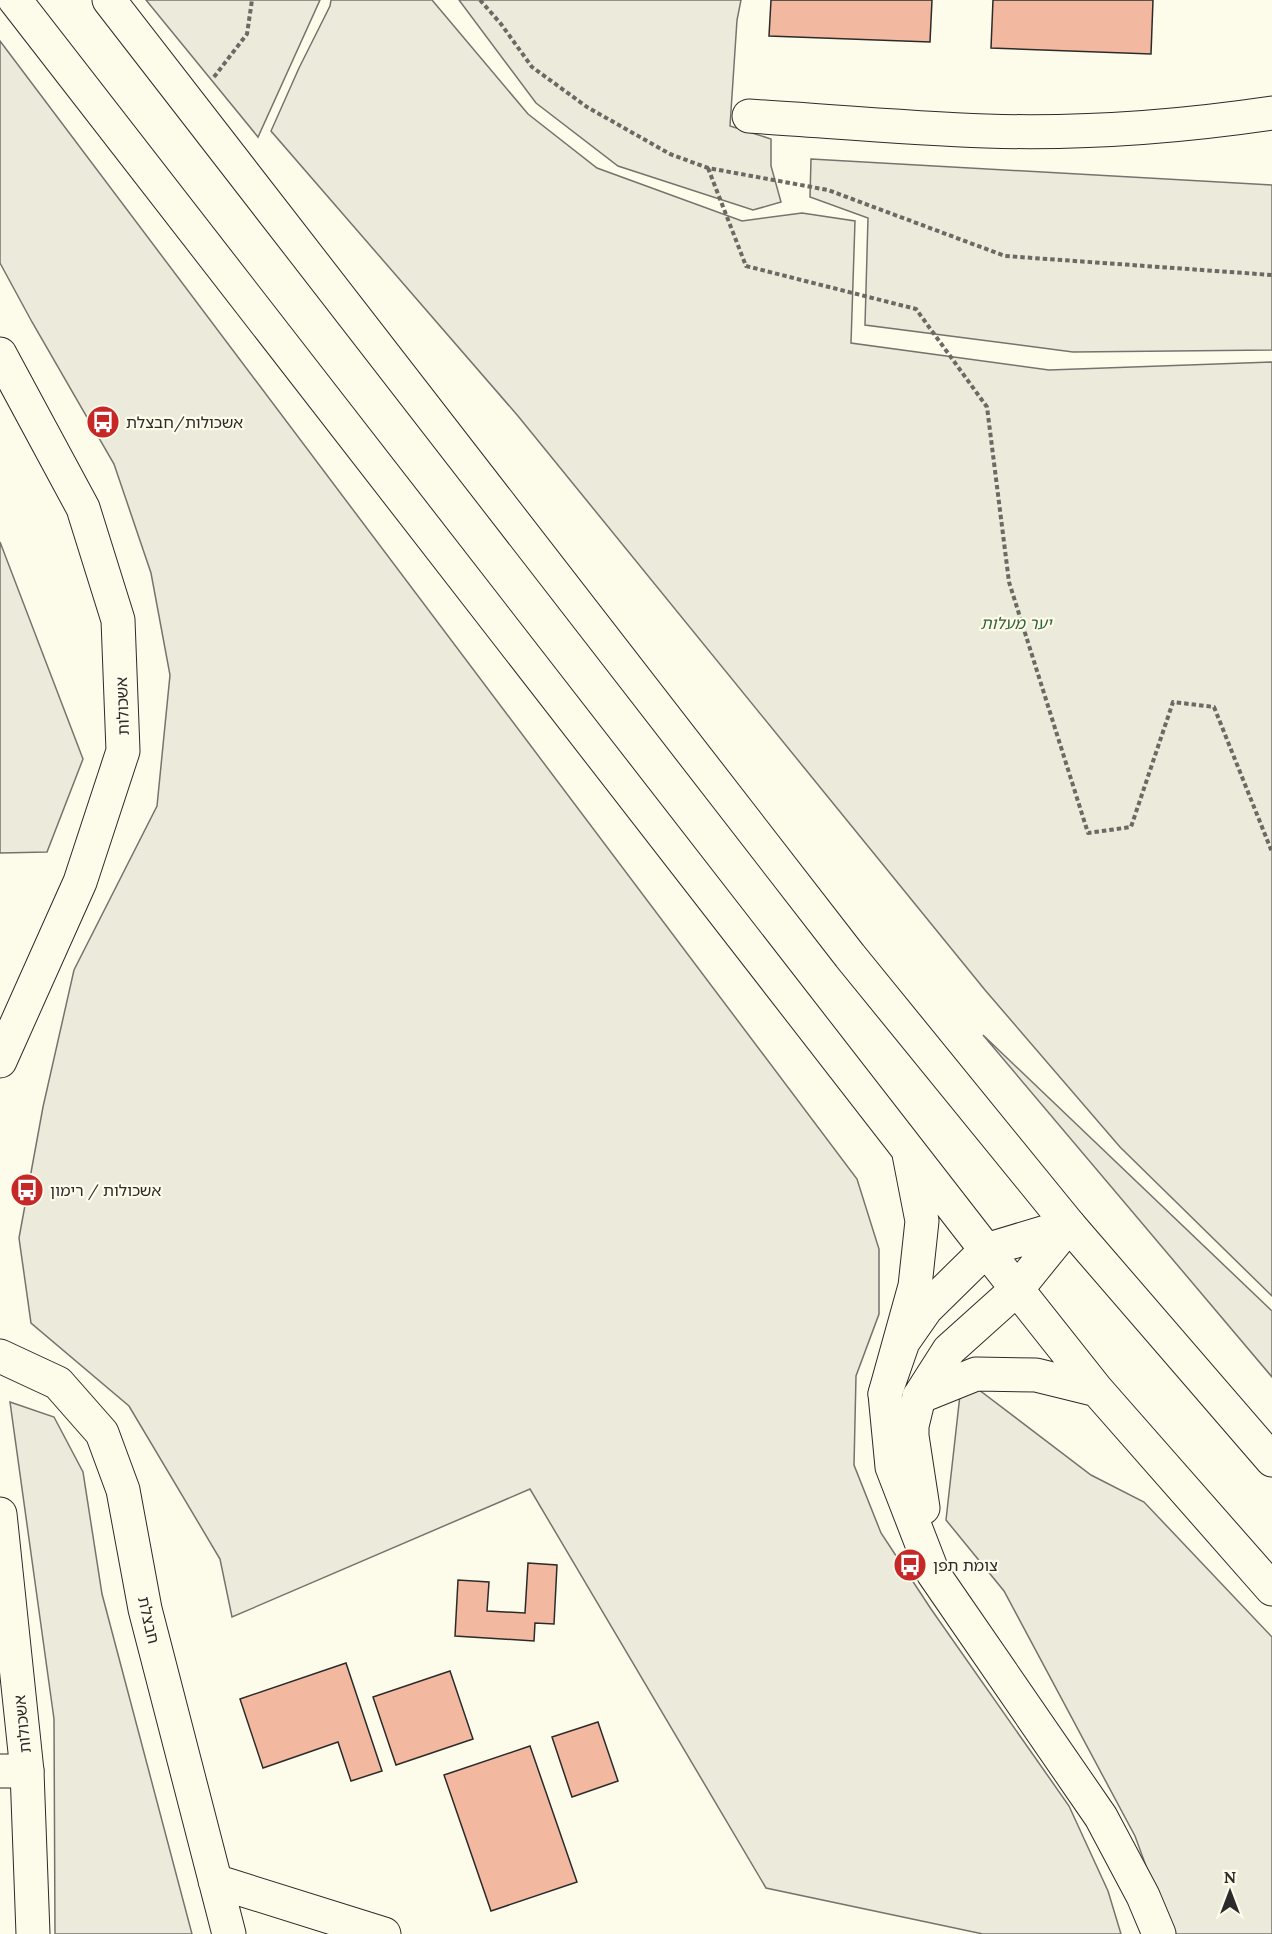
<svg xmlns="http://www.w3.org/2000/svg" width="1272" height="1934" font-family="Lora,'Noto Sans Hebrew',serif">
<style>
.green{fill:#ecebdb;stroke:#74746e;stroke-width:1.5}
.building{fill:#f2b8a0;stroke:#2b2b2b;stroke-width:1.5}
.lines{fill:none;stroke-linecap:round;stroke-linejoin:round}
.minor-casing{stroke:#2b2b2b;stroke-width:35}
.tertiary-casing{stroke:#2b2b2b;stroke-width:35}
.primary-casing{stroke:#2b2b2b;stroke-width:35}
.trunk-casing{stroke:#2b2b2b;stroke-width:35}
.path{stroke:#6a6964;stroke-width:4;stroke-dasharray:4.5 3;stroke-linecap:butt}
.minor{stroke:#fdfbea;stroke-width:33}
.tertiary{stroke:#fdfbea;stroke-width:33}
.primary{stroke:#fdfbea;stroke-width:33}
.trunk{stroke:#fdfbea;stroke-width:33}
.labels{text-anchor:middle;stroke-width:4.5;stroke-linejoin:round;paint-order:stroke}
.poi-label{font-size:16px;fill:#2b2b2b;stroke:#fdfbea;text-anchor:start}
.park-label{font-size:16px;font-style:italic;fill:#34623c;stroke:#fdfbea}
.street-label{font-size:16px;fill:#2b2b2b;stroke:#fdfbea}
</style>
<rect width="100%" height="100%" fill="#fdfbea"/>
<path class="green" d="M146,0H320L258,137Z
M331,0H432L528,114L597,168L742,221L802,213L855,221L851,343L1049,370L1272,362V1296L1120,1147L985,990L518,416L271,131L299,68L330,6Z
M459,0H741L737,20L730,126L771,139V166L781,202L753,210L618,166L536,103Z
M0,41L857,1179L879,1249V1314L856,1376L854,1465L881,1533L931,1609L1069,1806L1108,1891L1121,1934H983L766,1888L530,1489L232,1617L220,1559L129,1406L31,1323L19,1238L43,1107L74,970L157,806L170,675L151,573L114,464L32,322L0,263Z
M811,159L1272,185V350L1073,352L865,325L868,218L810,197Z
M0,542L83,759L47,852L0,853Z
M983,1035L1272,1311V1377Z
M962,1377L1091,1475L1144,1502L1272,1637V1934H1171L1135,1836L1004,1591L946,1520Z
M10,1402L54,1417L83,1472L102,1594L192,1934H55L54,1719Z"/>
<path class="building" d="M771,0H932L930,42L769,36Z
M993,0H1153L1151,54L991,48Z
M528,1563L557,1565L554,1624L535,1623L534,1641L455,1636L458,1580L489,1582L487,1611L525,1613Z
M346,1663L382,1771L351,1781L338,1742L263,1768L240,1699Z
M450,1671L473,1739L396,1765L373,1697Z
M598,1722L618,1781L572,1797L552,1737Z
M530,1746L577,1882L491,1911L444,1775Z"/>
<g class="lines">
<defs>
<path id="minor" d="M749,116C828,121 907,128 986,131C1082,134 1177,127 1272,113
M0,1356L58,1383L102,1433L123,1490L145,1609L229,1934
M0,1771H27
M215,1881L384,1934"/>
<path id="tertiary" d="M0,354L83,508L118,620L123,751L80,882L0,1061
M0,1514L27,1771L33,1934"/>
<path id="primary" d="M1069,1225L986,1250L926,1309L903,1342L885,1394L892,1467L933,1573L1101,1817L1143,1896L1159,1934
M923,1508L912,1436V1426L919,1397L949,1350L1018,1288L1069,1225"/>
<path id="trunk" d="M15,0L986,1250L1097,1390L1272,1589
M109,0L850,956L1069,1225L1272,1460
M885,1394L915,1286L922,1221L909,1154
M919,1397L976,1374L1036,1375L1097,1390"/>
</defs>
<use href="#minor" class="minor-casing"/>
<use href="#tertiary" class="tertiary-casing"/>
<use href="#primary" class="primary-casing"/>
<use href="#trunk" class="trunk-casing"/>
<path class="path" d="M480,0L501,24L532,67L587,107L670,154L708,168L828,190L1005,256L1272,275
M214,77L247,34L252,0
M708,168L746,266L916,309L987,407L1009,582L1088,833L1131,827L1173,702L1214,707L1272,852"/>
<use href="#minor" class="minor"/>
<use href="#tertiary" class="tertiary"/>
<use href="#primary" class="primary"/>
<use href="#trunk" class="trunk"/>
</g>
<defs>
<symbol id="bus-disc" viewBox="-11 -11 22 22"><circle r="9.5" fill="#c62828" stroke="#fdfbea"/><path d="M-5-6H5V4H4V6H2V4H-2V6H-4V4H-5ZM-3.5-4V0h7V-4ZM-3.5 1.2v1.5H-2V1.2ZM2 1.2v1.5H3.5V1.2Z" fill="#fff"/></symbol>
</defs>
<g fill-rule="evenodd">
<use href="#bus-disc" x="84" y="403" width="38" height="38"/>
<use href="#bus-disc" x="8" y="1171" width="38" height="38"/>
<use href="#bus-disc" x="891" y="1546" width="38" height="38"/>
</g>
<g class="labels">
<g class="poi-label">
<text x="126" y="428">אשכולות/חבצלת</text>
<text x="50" y="1196">אשכולות / רימון</text>
<text x="933" y="1571">צומת תפן</text>
</g>
<g class="park-label">
<text x="1016" y="629">יער מעלות</text>
</g>
<g class="street-label">
<text transform="translate(122 706) rotate(-92)" y="6">אשכולות</text>
<text transform="translate(149 1620) rotate(77)" y="6">חבצלת</text>
<text transform="translate(22 1724) rotate(-96)" y="6">אשכולות</text>
</g>
</g>
<g transform="translate(1230 1892)" stroke="#fdfbea" stroke-width="4.5" paint-order="stroke">
<path d="M0-4.5L10 22L0 15L-10 22Z" fill="#2b2b2b"/>
<text y="-9" font-size="16" font-weight="bold" text-anchor="middle" fill="#2b2b2b">N</text>
</g>
</svg>
